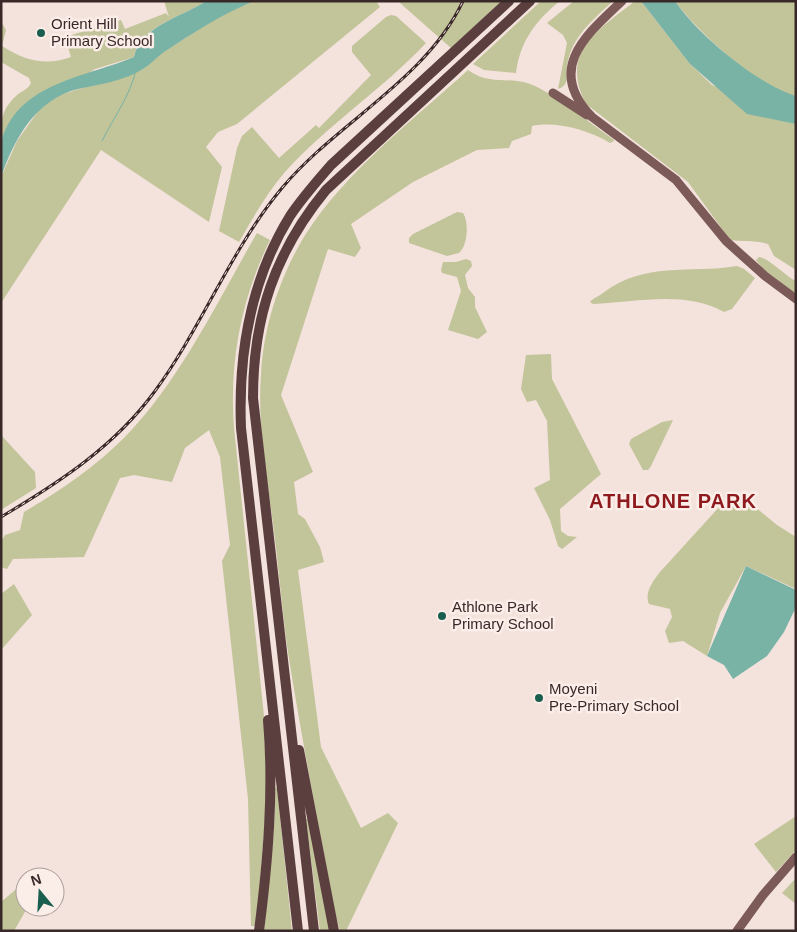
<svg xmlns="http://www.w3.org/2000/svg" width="797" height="932" font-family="Helvetica,sans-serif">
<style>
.green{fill:#c2c49a}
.water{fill:#78b3a6}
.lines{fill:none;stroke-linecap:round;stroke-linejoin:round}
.stream{stroke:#78b3a6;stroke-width:1}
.major{stroke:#7c5a58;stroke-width:9}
.highway{stroke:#5a3f3e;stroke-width:10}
.rail-casing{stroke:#392828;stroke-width:3}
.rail{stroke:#fbede8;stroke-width:1;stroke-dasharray:4;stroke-linecap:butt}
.poi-dot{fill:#1a5e50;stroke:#fbede8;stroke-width:2}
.labels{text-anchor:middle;stroke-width:5;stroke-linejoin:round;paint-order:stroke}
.poi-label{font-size:15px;fill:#392828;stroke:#fbede8;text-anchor:start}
.district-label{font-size:20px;font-weight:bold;letter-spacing:1px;fill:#8e1a1e;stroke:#fbede8}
</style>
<rect width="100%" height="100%" fill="#f4e2dc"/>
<path class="green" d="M164,1H206C182,17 139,26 134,57L95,69L9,124L1,140C1,121 1,110 16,96C21,91 28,90 31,83L29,78L1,62V21L6,30L2,46C25,61 46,66 71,57L65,37L121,20L125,29L166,13L169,17Z
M254,1H376L380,7L237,124L218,132L206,147L222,167L209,222L101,150L1,303V177L17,141L41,107L60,95L143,69L162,53L224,13Z
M402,1H502L451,48L400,3Z
M541,1H560C535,21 520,42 516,73L484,70L473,64Z
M574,1H613C593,20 571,37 567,66C566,76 570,85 558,89L567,43L563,35L547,23Z
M635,1H641L690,64L712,85L796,121V270L774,256L768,244C756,240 744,242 730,240L688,182L586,104C559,52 598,30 635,1Z
M675,1H796V96C789,94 780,93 773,89C747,75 692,26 675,1Z
M391,15L396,16L426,43C382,90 327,125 285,172C266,194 253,218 239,242L219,231L237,148L242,136L252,127L279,158L316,125L319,128L371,75L352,52V46L386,17Z
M468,70C490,86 507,76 530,84C552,92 591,124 613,139L614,141L610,143C588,130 557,121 532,126L531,134L512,141L509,148L477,150L413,182L351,224L361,248L355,257L328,249L281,395L313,472L294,482L298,514L305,519L320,547L324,562L298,570L321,747L361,828L388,813L398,823L346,931H340L335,913C320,832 304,751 291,671C283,625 280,578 274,532C268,481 257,427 261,375C263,332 276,289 296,251C334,180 409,124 468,70Z
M457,212L463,213C469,222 468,245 459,253L447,256L409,243V238L413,234Z
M257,233L270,240C241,299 229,362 234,428L266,735L267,799L256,926H251L248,799L222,561L230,545L220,457L209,430L185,448L172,482L134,475L120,478L84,557L13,559L7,569L1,567V542L5,535L20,530L24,512C61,490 95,467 125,437C181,379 217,302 257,233Z
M759,257C769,258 785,276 796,281V294L763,269L756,260Z
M466,259L471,261L472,266L465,275L468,288L475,297V307L487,332L478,339L448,330L461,291L457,277L442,273L441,270L443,262H456Z
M737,266L744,269L755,278L732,309L724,312C686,290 635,302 593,304L590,302C593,298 598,297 603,293C645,261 689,274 737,266Z
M551,354L552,379L601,474L560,509L561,531L568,536L577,537L562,549L558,546L550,520L534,488L550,480L547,421L536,400L527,402L521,389L526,355Z
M673,420L651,466L648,470H643L629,444L631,439L662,422Z
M1,435L35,472L36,488L1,510Z
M738,493L777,525L796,537V589L746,566L720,613L707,656L683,641L669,643L665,631L672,617L670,609L649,604C644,593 653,581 660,572L731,494Z
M14,584L32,615L1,650V594Z
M275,788H277L292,931H264L274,831Z
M796,816V850L776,872L754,844Z
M306,819H308L330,931H320Z
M796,878V904L782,893Z
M20,886H25L26,910L14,931H1V902Z"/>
<path class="water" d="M206,1H254C222,14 193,33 164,52C157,57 151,64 143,69C124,81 100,84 78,89C35,100 15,138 1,177C1,166 0,150 2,139C20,82 87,77 134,57C140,26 182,17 206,1Z
M641,1H675C697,34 758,85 796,96V124L747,114L690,64Z
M746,566L796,590V607L784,632L767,656L733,679L724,665L707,656Z"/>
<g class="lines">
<path class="stream" d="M102,141C114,117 130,96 136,70"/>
<path class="major" d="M622,1C586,35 545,69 592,117L676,180L726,241L765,276L796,299
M553,93L587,115
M737,931L763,895L796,857"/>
<path class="highway" d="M299,750L334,931
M259,931C268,861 274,790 268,720
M298,931L241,428C238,353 250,281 290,216C302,198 317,181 331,165L509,1
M314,931L253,398C253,317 275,252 326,190L530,1"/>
<defs>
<path id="rail" d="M1,517C60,482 115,446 155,391C202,327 231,249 282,188C336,123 426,80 463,1"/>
</defs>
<use href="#rail" class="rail-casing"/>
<use href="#rail" class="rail"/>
</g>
<g class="poi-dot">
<circle cx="41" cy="33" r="5"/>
<circle cx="442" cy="616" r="5"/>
<circle cx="539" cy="698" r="5"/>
</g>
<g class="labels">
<g class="poi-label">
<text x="51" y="29">Orient Hill<tspan x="51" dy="17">Primary School</tspan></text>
<text x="452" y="612">Athlone Park<tspan x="452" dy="17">Primary School</tspan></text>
<text x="549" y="694">Moyeni<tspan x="549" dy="17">Pre-Primary School</tspan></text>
</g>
<g class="district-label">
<text x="673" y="508">ATHLONE PARK</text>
</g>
</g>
<rect width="797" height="932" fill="none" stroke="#392828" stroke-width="5"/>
<g transform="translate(40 892) rotate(342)"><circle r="24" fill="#fbede8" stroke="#ad9e9b"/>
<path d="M0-4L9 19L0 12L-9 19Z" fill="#1a5e50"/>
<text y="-8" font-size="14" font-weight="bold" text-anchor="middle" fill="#392828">N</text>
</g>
</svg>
